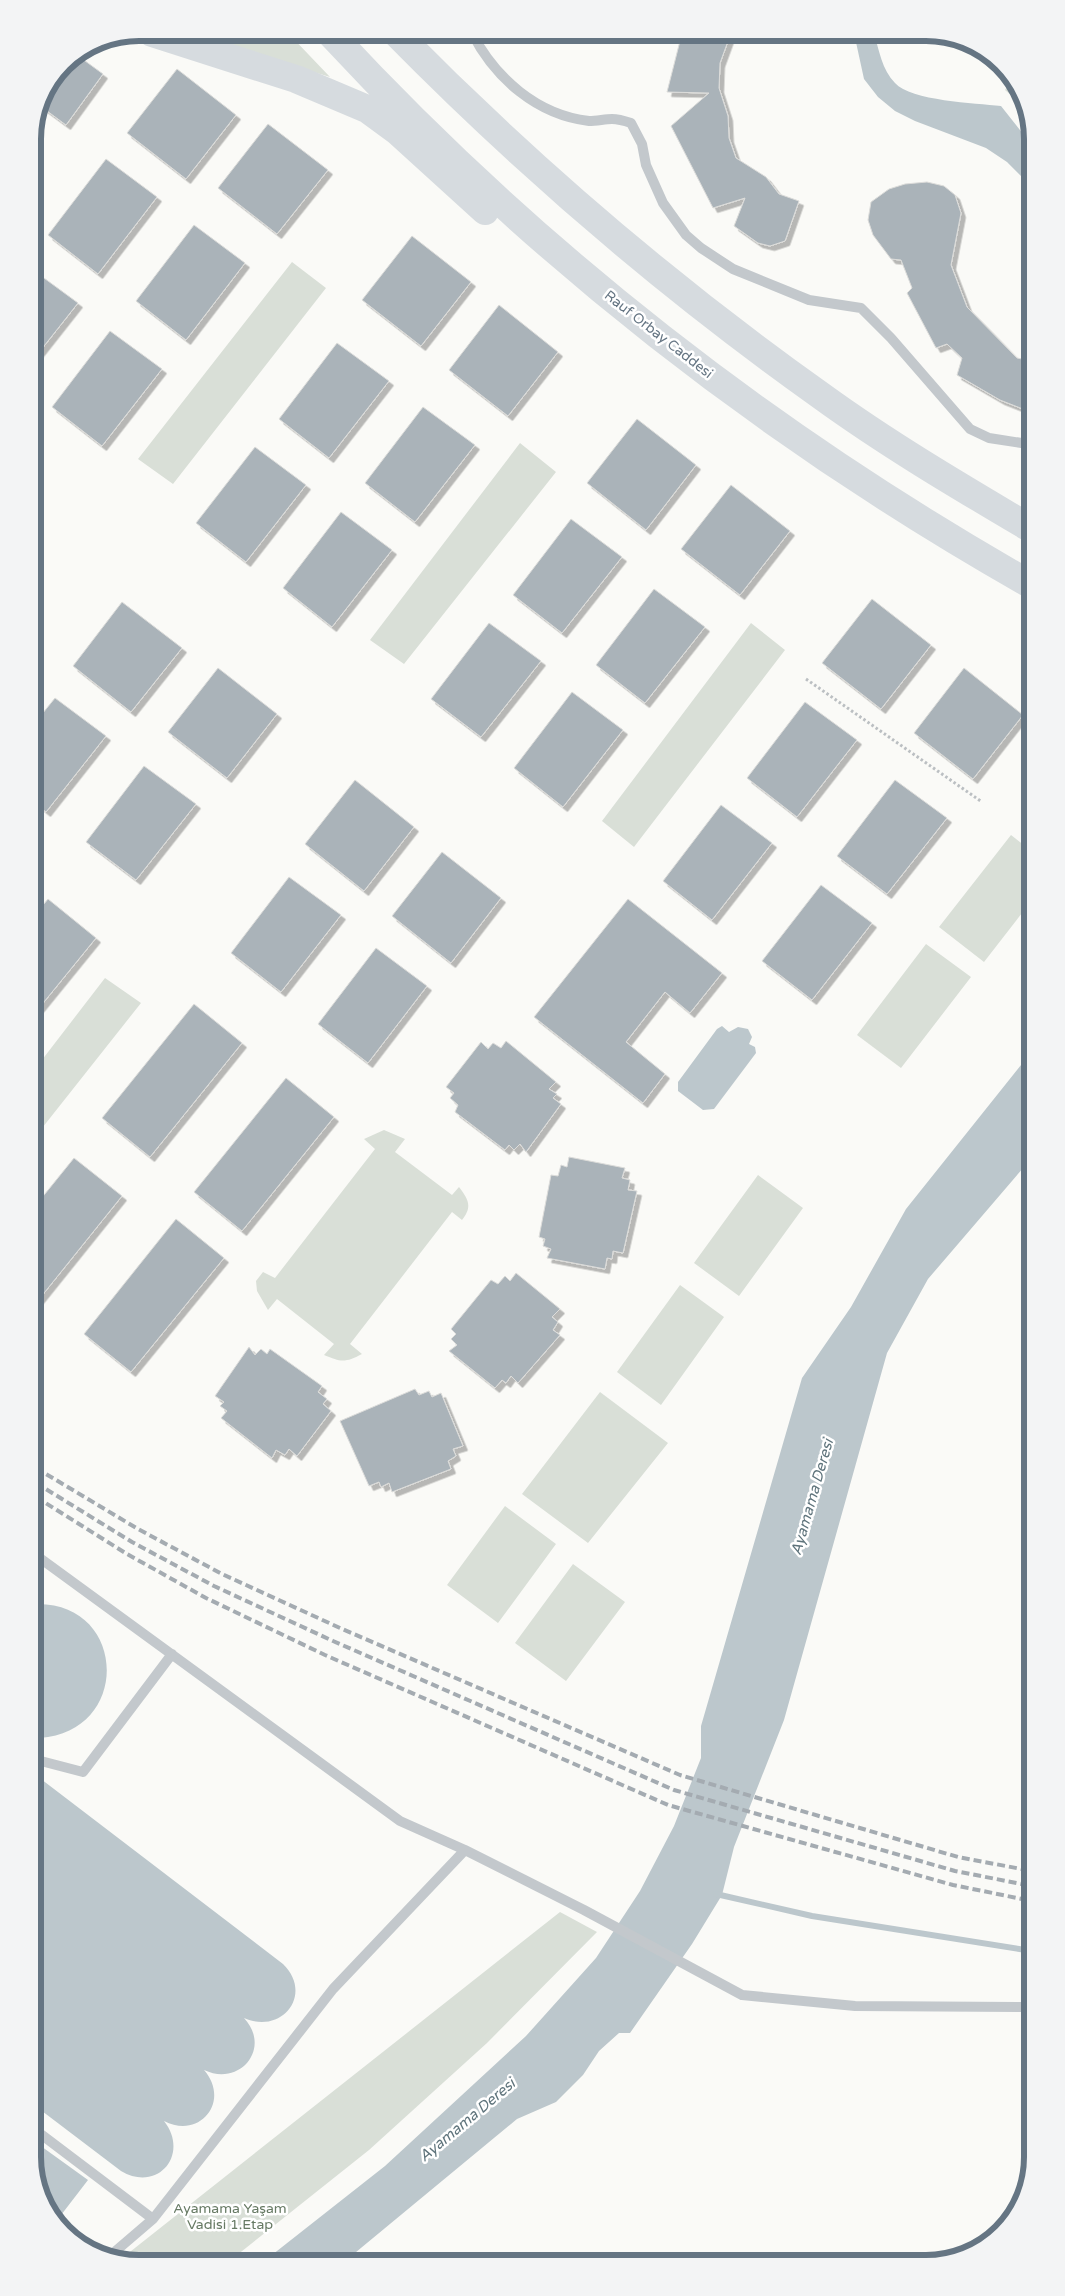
<svg xmlns="http://www.w3.org/2000/svg" width="1065" height="2296" font-family="'Varela Round',sans-serif">
<style>
.green{fill:#d9dfd7}
.water{fill:#bcc7cc}
.lines{fill:none;stroke-linecap:round;stroke-linejoin:round}
.stream{stroke:#bcc7cc;stroke-width:6}
.building{fill:#aab3b9;stroke:#dcdcda;filter:url(#shadow)}
.path{stroke:#bbbfc2;stroke-width:3;stroke-dasharray:2.5 2.5;stroke-linecap:butt}
.lane{stroke:#c3c8cc;stroke-width:10}
.highway{stroke:#d6dbdf;stroke-width:28}
.rail{stroke:#a4abb1;stroke-width:4;stroke-dasharray:8 4;stroke-linecap:butt}
.labels{text-anchor:middle;stroke-width:5;stroke-linejoin:round;paint-order:stroke}
.street-label{font-size:14px;fill:#657583;stroke:#fff}
.park-label{font-size:14px;fill:#677a64;stroke:#fff}
.water-label{font-size:15px;font-style:italic;fill:#5f747c;stroke:#fff}
.rim{fill:none;stroke:#657583;stroke-width:6}
</style>
<defs>
<filter id="shadow"><feDropShadow dx="4.5" dy="4.5" stdDeviation="0" flood-color="#0004"/></filter>
</defs>
<rect width="100%" height="100%" fill="#fafaf7"/>
<path class="green" d="M185,33H288L330,77Z
M1010,82L1027,105V109L1005,90Z
M292,262L326,288L173,484L138,459Z
M520,443L556,472L404,664L370,640Z
M751,623L785,650L634,847L602,821Z
M1011,835L1029,849V904L984,962L939,927Z
M926,944L971,977L901,1068L857,1035Z
M105,978L141,1003L35,1137V1069Z
M384,1130L405,1139L395,1152L452,1195L459,1187C468,1199 473,1206 462,1220L452,1212L350,1344L362,1354C345,1363 341,1362 324,1355L334,1344L277,1299L268,1310L257,1291L256,1281L263,1272L275,1278L375,1149L364,1139Z
M758,1175L803,1208L739,1296L694,1263Z
M680,1285L724,1317L661,1405L617,1372Z
M600,1392L668,1443L588,1543L522,1494Z
M505,1506L556,1544L498,1623L447,1585Z
M573,1564L625,1602L566,1681L515,1643Z
M560,1912L597,1932L487,2043L369,2150L227,2263H132L121,2259Z"/>
<path class="water" d="M854,33H874C879,50 882,70 895,83C911,101 975,103 1001,106L1027,139V182L1007,162L986,148L915,121L895,111L878,97L864,79Z
M722,1026L729,1032L738,1027L748,1029L752,1037L749,1044L755,1047L756,1053L714,1109L703,1110L678,1091V1082L717,1029Z
M1029,1055L1030,1160L928,1279L887,1353L784,1720L734,1847L722,1895L692,1944L630,2033H619L599,2051L583,2075L556,2102L517,2119L344,2262H263L385,2166L526,2036L596,1958L640,1891L674,1826L701,1758V1726L802,1378L851,1307L906,1209Z
M37,1604C127,1603 132,1731 40,1738H37Z
M37,1776L283,1964C314,1994 282,2035 244,2018C272,2048 240,2087 204,2070C231,2101 200,2140 164,2121C190,2154 158,2193 121,2171L38,2108Z
M38,2144L88,2180L58,2219L38,2191Z"/>
<g class="lines">
<path class="stream" d="M716,1894L812,1916L1032,1951"/>
</g>
<path class="building" d="M682,33H731L720,63L719,88L728,116L729,138L736,158L766,177L779,194L799,201L785,241L770,246L758,243L734,226L745,198L713,208L671,126L709,93L667,92Z
M77,55L103,74L66,125L39,105L41,98L64,64Z
M177,69L236,115L186,179L127,133Z
M268,124L328,170L277,234L218,188Z
M106,159L157,197L98,274L48,235Z
M927,182L944,186L955,195L961,213L951,265L967,307L1017,358L1027,360L1028,411L1000,400L957,375L962,358L947,344L936,348L907,293L912,288L901,260L891,259L873,235L868,220L871,202L889,189L905,184Z
M194,225L245,263L186,340L136,301Z
M412,236L471,282L421,346L362,300Z
M33,270L78,303L33,360Z
M499,305L558,352L508,416L449,370Z
M110,331L162,369L102,446L52,407Z
M337,343L389,381L329,458L279,419Z
M423,407L475,445L415,522L365,483Z
M637,419L696,465L646,530L587,483Z
M255,447L306,485L246,562L196,523Z
M731,485L790,531L740,595L681,549Z
M341,512L392,550L332,627L283,588Z
M571,519L622,557L562,633L513,595Z
M654,589L705,627L645,703L596,665Z
M872,599L931,645L881,709L822,663Z
M122,602L182,648L131,712L73,666Z
M489,623L541,661L481,737L431,699Z
M218,668L277,714L227,778L168,732Z
M964,668L1023,715L973,779L914,733Z
M572,692L623,730L563,807L514,768Z
M55,698L106,736L46,812L35,803L34,724Z
M805,702L857,740L797,817L747,778Z
M144,766L196,804L136,880L86,842Z
M355,780L414,827L364,891L305,844Z
M895,780L947,818L887,894L837,856Z
M721,805L772,843L712,920L663,881Z
M442,852L501,898L451,963L392,916Z
M289,877L341,915L281,992L231,953Z
M821,885L872,923L812,1000L762,961Z
M48,899L96,938L35,1013V915Z
M628,899L722,973L690,1013L665,992L626,1042L665,1074L643,1103L534,1017Z
M376,948L427,986L368,1063L318,1024Z
M194,1004L242,1043L150,1157L102,1118Z
M506,1041L556,1082L549,1089L557,1094L553,1098L561,1104L526,1152L520,1144L514,1150L509,1145L505,1150L455,1112L458,1105L450,1098L454,1093L446,1087L481,1042L488,1049L493,1043L501,1048Z
M286,1078L334,1117L242,1231L194,1192Z
M569,1157L625,1168L622,1178L630,1180L628,1190L637,1191L623,1253L613,1251L612,1259L607,1258L605,1269L547,1258L551,1249L543,1246L545,1239L539,1237L551,1175L558,1176L561,1165L567,1167Z
M74,1158L122,1196L36,1303V1205Z
M176,1219L224,1258L131,1372L84,1334Z
M516,1273L560,1309L552,1317L558,1322L553,1330L560,1335L518,1383L511,1376L506,1383L502,1380L495,1388L449,1351L457,1345L451,1339L456,1334L451,1329L491,1280L498,1284L505,1276L510,1281Z
M249,1347L255,1355L261,1349L267,1354L270,1349L322,1386L318,1392L327,1399L323,1404L331,1411L297,1456L289,1449L285,1455L276,1450L272,1458L221,1418L227,1411L220,1406L224,1402L215,1396Z
M415,1389L419,1395L429,1391L432,1397L441,1393L463,1446L453,1449L456,1456L448,1461L451,1469L392,1492L389,1483L381,1487L379,1482L369,1486L340,1421Z"/>
<g class="lines">
<path class="path" d="M806,679L982,802"/>
<path class="lane" d="M472,33C495,78 537,115 589,121C597,121 605,119 612,119C618,119 625,121 631,123L642,144L646,165L663,203L686,235L701,248L733,269L809,300L861,308L891,338L970,429L989,438L1028,444
M37,1556L400,1821L465,1850L584,1910L742,1995L855,2006L1032,2007
M37,1760L83,1772L172,1654
M38,2132L153,2219
M111,2255L153,2219L333,1989L465,1850"/>
<path class="highway" d="M152,33L296,79L367,109L397,131L485,211
M330,33C532,251 769,436 1028,583
M396,33C526,165 668,287 820,395C886,443 957,485 1028,527"/>
<path class="rail" d="M36,1468L138,1529L222,1574L340,1628L680,1775L958,1857L1032,1871
M36,1483L132,1542L214,1586L333,1641L674,1790L955,1871L1032,1886
M36,1497L127,1554L206,1598L325,1655L668,1805L953,1885L1032,1901"/>
</g>
<g class="labels">
<g class="street-label">
<text transform="translate(659 334) rotate(38)" y="5">Rauf Orbay Caddesi</text>
</g>
<g class="park-label">
<text x="230" y="2213">Ayamama Yaşam<tspan x="230" dy="16">Vadisi 1.Etap</tspan></text>
</g>
<g class="water-label">
<text transform="translate(812 1497) rotate(-74)" y="5">Ayamama Deresi</text>
<text transform="translate(467 2120) rotate(-40)" y="5">Ayamama Deresi</text>
</g>
</g>
<path d="M0 0H1065V2296H0ZM139 41H926A98 98 0 0 1 1024 139V2157A98 98 0 0 1 926 2255H139A98 98 0 0 1 41 2157V139A98 98 0 0 1 139 41Z" fill="#f3f4f5" fill-rule="evenodd"/>
<path class="rim" d="M139 41H926A98 98 0 0 1 1024 139V2157A98 98 0 0 1 926 2255H139A98 98 0 0 1 41 2157V139A98 98 0 0 1 139 41Z"/>
</svg>
